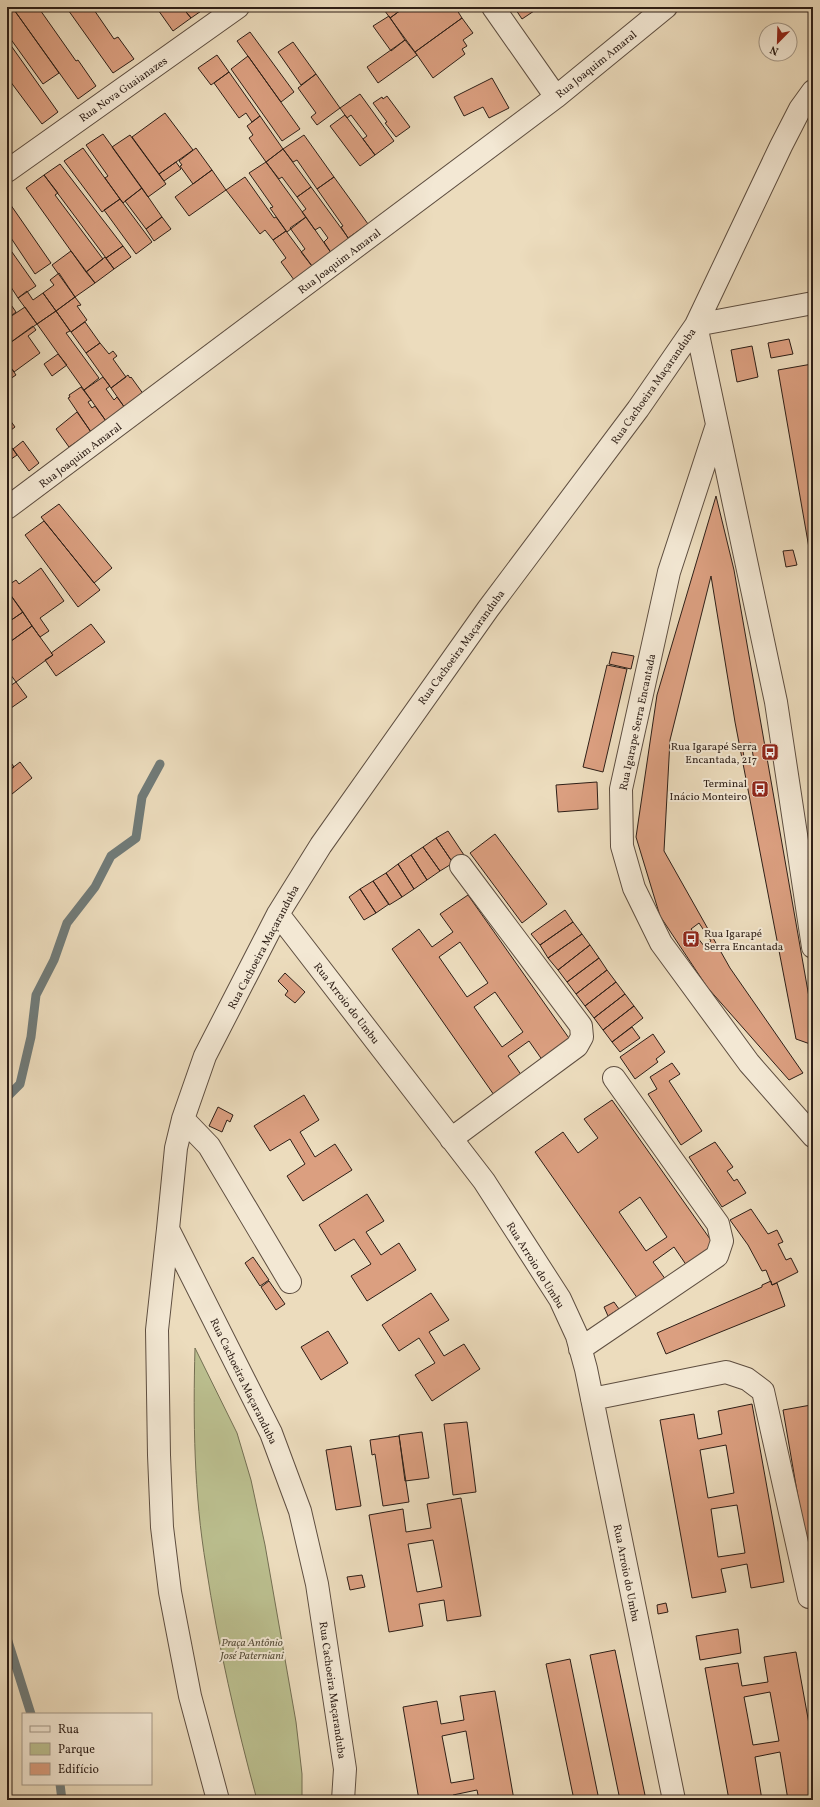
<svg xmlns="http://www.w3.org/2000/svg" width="820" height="1807" font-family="Vollkorn,serif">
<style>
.green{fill:#bbbf8f;stroke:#746f53}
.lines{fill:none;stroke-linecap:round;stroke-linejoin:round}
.stream{stroke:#707b79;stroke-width:9}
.building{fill:#db9f80;stroke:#2e1f17;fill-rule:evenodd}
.minor-casing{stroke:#5e4e40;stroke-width:24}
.minor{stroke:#f3e8d4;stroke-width:22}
.labels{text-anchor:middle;stroke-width:4;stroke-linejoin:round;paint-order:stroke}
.street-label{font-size:11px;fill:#2e1f17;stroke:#f3e8d4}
.poi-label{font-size:11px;fill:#2e1f17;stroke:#f3e8d4;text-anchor:end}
.park-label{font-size:11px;font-style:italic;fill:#584f3b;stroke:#f3e8d4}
</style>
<rect width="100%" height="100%" fill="#ecdcbd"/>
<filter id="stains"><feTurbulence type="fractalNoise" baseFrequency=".005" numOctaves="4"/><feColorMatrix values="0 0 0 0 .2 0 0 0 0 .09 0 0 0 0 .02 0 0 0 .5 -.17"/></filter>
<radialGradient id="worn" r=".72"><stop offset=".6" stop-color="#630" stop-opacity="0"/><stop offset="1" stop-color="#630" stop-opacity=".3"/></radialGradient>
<path class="green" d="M195,1348L237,1433L251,1480L265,1545L296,1722L302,1774V1800H257C236,1723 218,1645 206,1566C194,1494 193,1420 195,1348Z"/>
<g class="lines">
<path class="stream" d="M7,1097L20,1084L31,1037L36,995L54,960L67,923L95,887L111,856L136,838L142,797L160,764
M7,1638L31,1714
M60,1784L62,1800"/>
</g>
<path class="building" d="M7,7H12L59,73L43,84L7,34Z
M12,7H38L76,61L78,60L96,86L78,99Z
M66,7H92L114,39L118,37L134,59L113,73Z
M156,7H182L191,18L173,31Z
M182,7H207L191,18Z
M382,7H405L390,18Z
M405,7L442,8L455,7L462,18L415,52L390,18Z
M514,7H540L522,19Z
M389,16L405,40L391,51L373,26Z
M462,18L473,33L463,40L467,46L462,49L465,54L433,78L415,52Z
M250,32L294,92L281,102L237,41Z
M7,40L58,112L42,124L7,77Z
M405,40L417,55L378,83L367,67Z
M293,42L316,74L301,85L278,52Z
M217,55L229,72L211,85L198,68Z
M248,56L300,129L282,141L231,69Z
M229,72L260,116L252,122L246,113L239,118L214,83Z
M316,74L340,108L317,125L311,117L316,113L298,88Z
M492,78L509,108L489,118L483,107L464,116L454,97Z
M360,94L394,141L375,155L363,139L367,136L351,115L347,118L340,108Z
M387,96L410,127L396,137L385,123L387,122L373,103L382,97L383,99Z
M165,113L193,150L159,174L132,137Z
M345,115L375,155L360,166L330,126Z
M260,116L283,149L266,162L249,138L253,135L247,126Z
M103,134L142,188L123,203L105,178L108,176L86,145Z
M130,135L166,184L148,197L112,147Z
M304,135L334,177L317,189L297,160L293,162L283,149Z
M83,148L120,199L102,212L64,161Z
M196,148L212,170L193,184L180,166L182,165L179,161Z
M283,149L311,187L297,197L282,177L279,179L266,162Z
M176,162L181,169L164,181L159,174Z
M266,162L306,217L287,232L270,208L273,207L249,173Z
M60,164L123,246L106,258L44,175Z
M212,170L226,190L189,216L175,197Z
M44,175L58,193L55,195L103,259L86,272L26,188Z
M245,177L274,218L276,217L286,231L273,240L265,230L260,234L226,190Z
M334,177L368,224L348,238L341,227L343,226L317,189Z
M311,187L352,243L334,257L324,242L328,238L320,227L315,230L302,212L306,209L297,197Z
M142,188L162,217L146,229L125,201Z
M120,199L152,242L136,254L104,210Z
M8,201L51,263L35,274L11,238L7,241Z
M162,217L171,229L154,241L146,229Z
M306,217L334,257L315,270L301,252L305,249L290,228Z
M286,231L315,270L297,284L281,262L286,258L273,240Z
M7,245L36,286L18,298L7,281Z
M123,246L131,257L114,269L106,258Z
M71,251L95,283L75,297L52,265Z
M105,257L114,269L95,283L86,272Z
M59,273L75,297L56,311L43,293L54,285L50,280Z
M27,291L33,300L43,293L56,311L37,324L18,298Z
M75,297L81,305L77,306L87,320L71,332L56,311Z
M7,299L16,312L7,319Z
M25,307L37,324L7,345V319Z
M56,311L70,331L66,333L99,378L84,390L37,324Z
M85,322L100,343L86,353L71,332Z
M33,326L36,330L28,336L40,353L14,372L7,362V345Z
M789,339L793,354L771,358L768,343Z
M100,343L109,354L113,351L117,356L113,359L126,377L111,388L86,353Z
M752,346L758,377L737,382L731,350Z
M58,354L67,365L52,376L44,364Z
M7,362L16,375L10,379L7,376Z
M812,364L813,547L809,548L778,370Z
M128,375L130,378L131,377L144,395L125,408L111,388Z
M103,377L110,386L106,389L114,400L117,397L125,408L106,421L84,390Z
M81,387L91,400L88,402L92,408L95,406L106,421L91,432L68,398L70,397L69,395Z
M77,412L91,432L69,447L56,429Z
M7,416L15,427L7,433Z
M7,441L17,455L7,462Z
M23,441L39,463L29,471L13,449Z
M716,496L734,570L813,1020V1045L796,1039L735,722L711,576L670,740L664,851L730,968L803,1073L789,1080L707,987L660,916L636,837L657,695Z
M59,504L112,568L94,583L41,517Z
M44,521L100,590L78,607L25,535Z
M793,550L797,565L786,567L783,551Z
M41,568L64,601L40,618L49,631L40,637L7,590V586L16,580L19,584Z
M7,590L23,612L7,623Z
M23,612L32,626L7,644V623Z
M91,624L105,642L56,676L45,660L53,655L51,653Z
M32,626L53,655L16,682L7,670V663L11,660L7,654V644Z
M612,652L634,656L631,669L609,664Z
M607,665L627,669L603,772L583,767Z
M16,682L27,697L11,708L7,702V688Z
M751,743L754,761L745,763L742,745Z
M7,757L14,767L7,772Z
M20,762L32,778L7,798V772Z
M597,782L598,809L558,812L556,785Z
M448,831L464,855L453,863L436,838Z
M495,834L547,904L522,923L470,853Z
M436,838L453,863L440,871L423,847Z
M423,847L440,871L427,880L411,855Z
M411,855L427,880L414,889L398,864Z
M398,864L414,889L402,897L386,873Z
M386,873L402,897L389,905L373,881Z
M373,881L389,904L376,913L360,889Z
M360,889L376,913L364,920L349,897Z
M468,895L571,1041L543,1061L529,1041L508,1056L522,1076L494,1095L392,949L419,929L432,947L453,932L440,914ZM460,942L488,983L467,997L439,957ZM495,992L523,1032L502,1047L474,1007Z
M565,910L573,922L540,945L531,934Z
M573,922L582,934L548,958L540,945Z
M699,923L711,941L704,946L691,929Z
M582,934L590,945L558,970L548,958Z
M590,945L599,958L567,982L558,970Z
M599,958L607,970L576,994L567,982Z
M607,970L616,982L585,1006L576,994Z
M285,973L305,992L295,1003L285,995L288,991L278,981Z
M616,982L625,994L594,1018L585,1006Z
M625,994L634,1006L603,1030L594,1018Z
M634,1006L643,1018L612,1042L603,1030Z
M632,1027L640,1038L620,1052L612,1042Z
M653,1034L665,1052L656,1059L658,1062L635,1079L620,1057Z
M672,1063L680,1074L669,1081L702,1131L681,1145L648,1094L657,1089L650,1077Z
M304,1095L319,1120L300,1132L315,1157L335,1144L352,1170L303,1201L287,1176L305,1164L290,1139L270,1151L254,1126Z
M612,1100L715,1246L687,1266L674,1247L653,1262L666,1280L638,1299L535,1152L563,1132L578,1153L598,1138L584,1119ZM640,1197L667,1237L646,1251L619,1212Z
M218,1107L233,1115L230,1122L227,1120L222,1132L209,1126Z
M715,1142L733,1167L727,1171L734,1181L737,1179L746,1193L722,1207L689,1157Z
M367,1194L384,1221L366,1232L381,1255L399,1243L416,1270L367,1301L351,1276L371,1264L354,1239L335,1251L319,1225Z
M751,1209L768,1234L777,1230L783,1242L778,1244L786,1260L791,1258L798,1272L772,1285L766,1270L762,1271L748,1245L730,1220Z
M253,1257L269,1280L260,1286L245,1263Z
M269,1281L285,1304L276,1310L261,1287Z
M771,1281L772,1285L777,1283L785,1306L666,1354L657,1333L762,1287V1285Z
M431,1293L449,1320L429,1332L444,1356L464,1344L480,1369L432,1401L415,1375L435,1363L419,1338L399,1351L382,1325Z
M614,1302L619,1309L608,1316L604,1307Z
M328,1331L348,1363L321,1380L301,1347Z
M752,1404L784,1582L751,1588L747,1564L721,1569L726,1592L692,1598L660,1420L694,1414L698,1439L722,1434L718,1411ZM726,1445L734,1493L708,1498L700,1450ZM737,1505L745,1553L718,1557L711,1509Z
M811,1405L813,1414V1584L783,1410Z
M467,1422L476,1492L453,1495L444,1424Z
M422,1432L429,1478L405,1481L399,1435Z
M399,1436L409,1502L383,1506L375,1454L372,1455L370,1440Z
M351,1446L361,1506L336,1510L326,1450Z
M461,1498L481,1616L447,1621L444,1600L419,1604L423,1626L389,1632L369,1515L403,1509L406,1532L431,1528L427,1504ZM433,1540L442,1587L417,1592L408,1544Z
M362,1575L365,1587L350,1590L347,1577Z
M666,1603L668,1612L658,1614L657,1605Z
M738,1629L741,1653L700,1660L696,1636Z
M615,1650L646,1800H620L590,1655Z
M796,1652L813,1746V1800H788L780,1752L755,1757L762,1800H729L705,1668L738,1663L742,1686L768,1682L764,1657ZM770,1692L779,1741L753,1745L744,1697Z
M570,1659L599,1800H574L546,1664Z
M495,1691L514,1800H479L477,1790L453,1795L454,1800H419L403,1707L437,1701L441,1724L464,1720L460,1696ZM466,1731L474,1779L451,1783L442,1736Z"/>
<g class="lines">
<defs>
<path id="minor" d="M493,7L556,97
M7,171L238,7
M813,303L696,325L776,702L813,947
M717,425L669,572L621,789L622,846L634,888L661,943L749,1063L813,1136
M7,508L556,97L666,7
M278,914L484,1181L560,1299L577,1336L586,1369L674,1800
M183,1119L209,1146L290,1282
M451,1139L577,1046L582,1037L581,1026L461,866
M168,1229L157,1330L159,1455L162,1527L170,1592L190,1696L218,1800
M580,1349L717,1256L722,1241L718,1224L614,1078
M592,1399L726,1372L747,1379L763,1391L809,1597
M343,1800L345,1769L317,1584L300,1511L271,1433L168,1229L176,1148L183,1119L205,1056L278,914L321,845L488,609L638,409L696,325L781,146L800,109L813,91"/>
</defs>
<use href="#minor" class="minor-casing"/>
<use href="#minor" class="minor"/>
</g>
<defs>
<symbol id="bus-square" viewBox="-11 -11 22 22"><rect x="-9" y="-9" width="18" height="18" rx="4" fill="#8f2418" stroke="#f3e8d4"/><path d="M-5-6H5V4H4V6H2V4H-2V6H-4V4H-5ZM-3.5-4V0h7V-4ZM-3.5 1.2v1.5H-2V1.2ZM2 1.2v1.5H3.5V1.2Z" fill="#fff"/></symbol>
</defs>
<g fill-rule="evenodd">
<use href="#bus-square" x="760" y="742" width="20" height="20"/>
<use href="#bus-square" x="750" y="779" width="20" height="20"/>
<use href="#bus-square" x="681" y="929" width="20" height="20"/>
</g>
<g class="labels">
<g class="street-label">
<text transform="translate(596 64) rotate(-39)" y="4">Rua Joaquim Amaral</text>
<text transform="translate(123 89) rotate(-35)" y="4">Rua Nova Guaianazes</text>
<text transform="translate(339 261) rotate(-37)" y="4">Rua Joaquim Amaral</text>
<text transform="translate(653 386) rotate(-55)" y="4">Rua Cachoeira Maçaranduba</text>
<text transform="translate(80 455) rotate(-37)" y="4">Rua Joaquim Amaral</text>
<text transform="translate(461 647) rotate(-54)" y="4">Rua Cachoeira Maçaranduba</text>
<text transform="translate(637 722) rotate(-78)" y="4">Rua Igarape Serra Encantada</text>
<text transform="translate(263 947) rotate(-62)" y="4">Rua Cachoeira Maçaranduba</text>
<text transform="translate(347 1003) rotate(52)" y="4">Rua Arroio do Umbu</text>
<text transform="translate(536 1265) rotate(58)" y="4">Rua Arroio do Umbu</text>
<text transform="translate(244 1381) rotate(64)" y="4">Rua Cachoeira Maçaranduba</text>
<text transform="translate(627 1573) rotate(79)" y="4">Rua Arroio do Umbu</text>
<text transform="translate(333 1690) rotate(82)" y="4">Rua Cachoeira Maçaranduba</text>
</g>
<g class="poi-label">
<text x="757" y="750">Rua Igarapé Serra<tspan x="757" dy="13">Encantada, 217</tspan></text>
<text x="747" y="787">Terminal<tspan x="747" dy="13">Inácio Monteiro</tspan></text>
<text x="704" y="937" text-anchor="start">Rua Igarapé<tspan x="704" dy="13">Serra Encantada</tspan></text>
</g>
<g class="park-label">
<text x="252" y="1646">Praça Antônio<tspan x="252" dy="13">José Paterniani</tspan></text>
</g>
</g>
<rect width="820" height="1807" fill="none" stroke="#ecdcbd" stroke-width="24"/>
<rect x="8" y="8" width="804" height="1791" fill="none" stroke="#2e1f17" stroke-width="2"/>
<rect x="12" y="12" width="796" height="1783" fill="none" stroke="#2e1f17"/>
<rect x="22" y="1713" width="130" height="72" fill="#f3e8d4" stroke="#a49888"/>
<rect x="30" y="1726" width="20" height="6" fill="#f3e8d4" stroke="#a49888"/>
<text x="58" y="1733" font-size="12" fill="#2e1f17">Rua</text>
<rect x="30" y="1743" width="20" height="12" fill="#bbbf8f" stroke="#a49888"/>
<text x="58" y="1753" font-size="12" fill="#2e1f17">Parque</text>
<rect x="30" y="1763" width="20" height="12" fill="#db9f80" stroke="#a49888"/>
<text x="58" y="1773" font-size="12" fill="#2e1f17">Edifício</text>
<g transform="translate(778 42) rotate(203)"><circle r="19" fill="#f3e8d4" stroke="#a49888"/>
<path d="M0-3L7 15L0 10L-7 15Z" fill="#8f2418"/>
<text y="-6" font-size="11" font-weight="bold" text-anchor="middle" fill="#2e1f17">N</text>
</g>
<rect width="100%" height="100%" filter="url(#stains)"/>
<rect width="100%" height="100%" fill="url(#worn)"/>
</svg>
